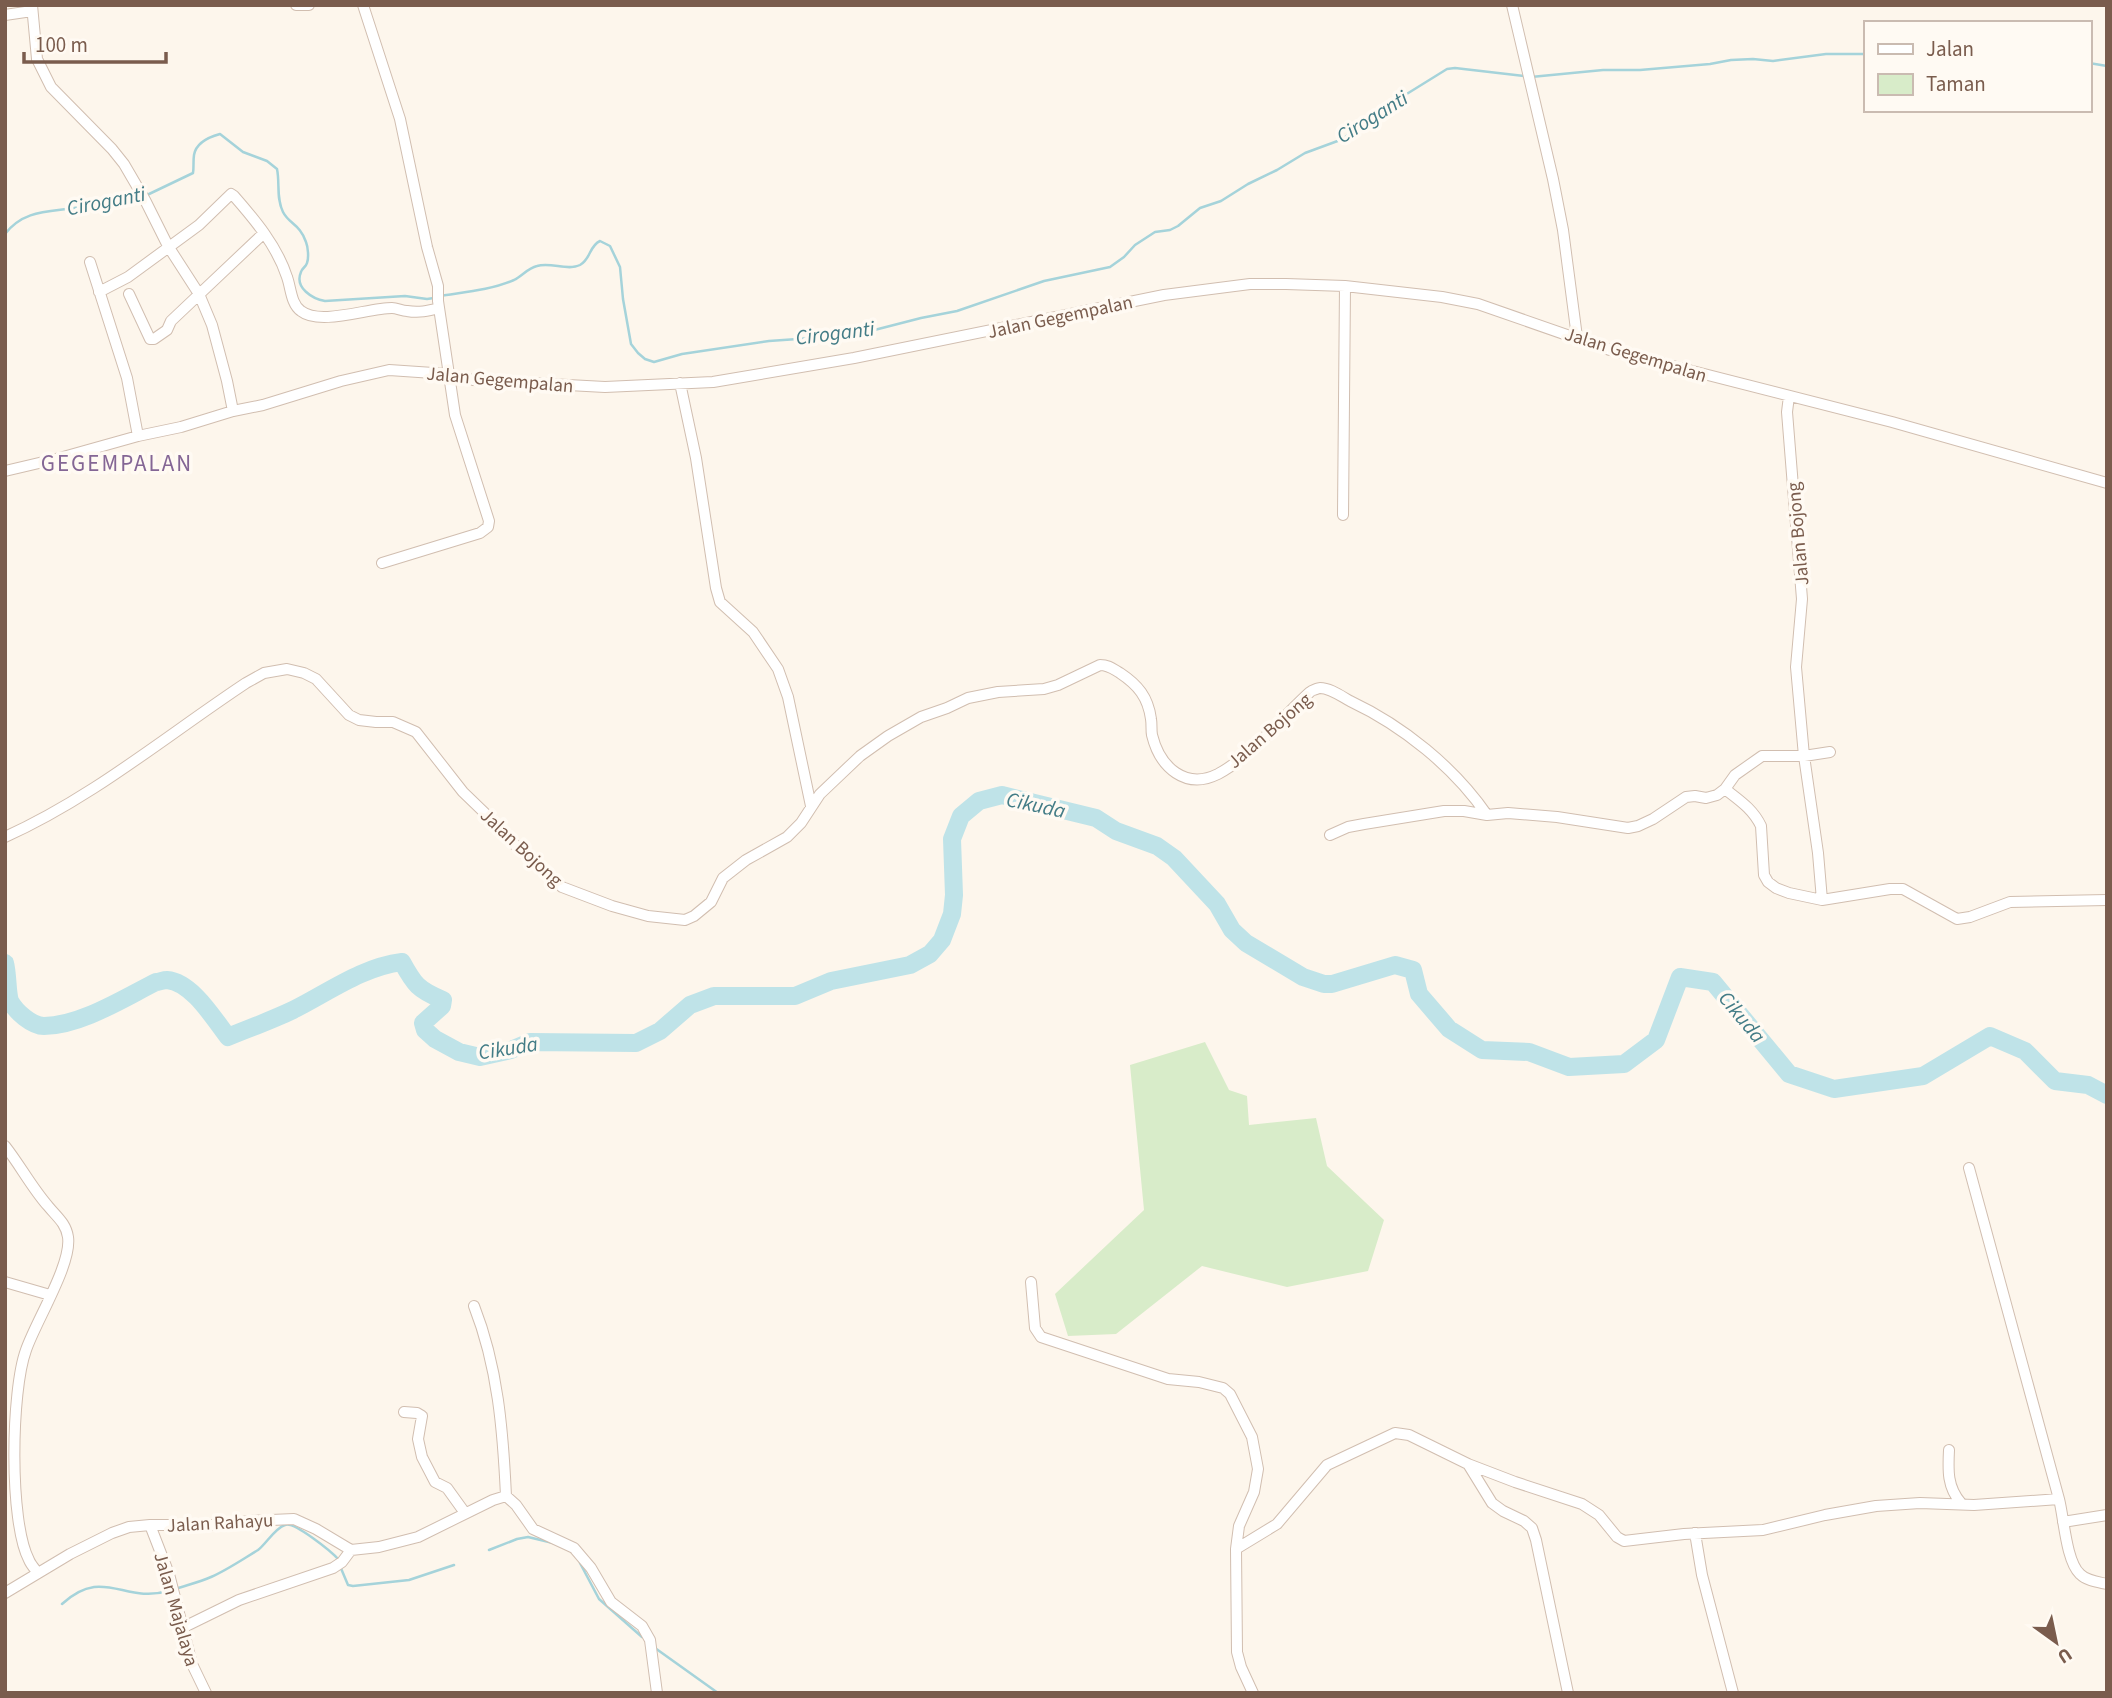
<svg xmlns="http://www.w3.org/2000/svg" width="2112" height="1698" font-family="'Source Sans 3',sans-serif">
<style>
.green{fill:#d8ecc9}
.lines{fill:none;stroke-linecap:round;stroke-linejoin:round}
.stream{stroke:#a5d3da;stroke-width:2.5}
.river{stroke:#bfe3e8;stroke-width:18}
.minor-casing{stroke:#d1beb0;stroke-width:12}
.minor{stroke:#fff;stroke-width:10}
.labels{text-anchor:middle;stroke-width:7;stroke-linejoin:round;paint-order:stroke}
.street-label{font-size:19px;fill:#7a5c4d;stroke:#fffaf3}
.water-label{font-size:21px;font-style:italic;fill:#437c86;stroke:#fffaf3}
.quarter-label{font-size:23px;letter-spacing:2px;fill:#846695;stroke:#fffaf3}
</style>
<rect width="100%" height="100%" fill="#fdf6ec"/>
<path class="green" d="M1205,1042L1229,1090L1247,1096L1249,1125L1316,1118L1327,1166L1384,1220L1368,1271L1287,1287L1202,1266L1116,1334L1068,1336L1055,1294L1144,1210L1130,1065Z"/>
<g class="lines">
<path class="stream" d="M2089,63L2107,66
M1531,77L1603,70H1640L1710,64L1731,60L1753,59L1773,61L1826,54H1865
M147,195L193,173C194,167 193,162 194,155C196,143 209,137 220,134L243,152L267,161L277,169C280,183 276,198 283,212C289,224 300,224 306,242C308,247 309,258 307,263C306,267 302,268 301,272C294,288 313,299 325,301L405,296L427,299L434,298
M5,234C26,207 54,213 85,206C98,204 109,197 122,194L130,200L141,197
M440,296C465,292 491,290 514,280C522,276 528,268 537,266C551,262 568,271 580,265C591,259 589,246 600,241L610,246L620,267L623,299L631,344L638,353L645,359L654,362L682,354L769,341L855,335L921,318L957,311L1044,281L1110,267L1124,257L1135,245L1155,232L1170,230L1178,226L1200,208L1221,201L1248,184L1277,170L1305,153L1343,139L1368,118L1447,69L1455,68L1524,76
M489,1550L517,1539L528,1537L553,1543
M580,1563L599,1599L642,1637
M340,1566L348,1585L353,1586L409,1580L454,1565
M175,1589C187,1585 200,1582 211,1577C227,1570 243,1559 258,1550C266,1544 275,1528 285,1525C294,1521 332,1552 339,1560
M62,1604C103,1566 124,1604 168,1591
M655,1648L718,1693"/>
<path class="river" d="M5,963C8,974 7,992 10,1001C16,1012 32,1026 44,1026C80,1026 124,998 156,982C159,982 163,980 167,980C192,982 214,1019 228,1037C250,1028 272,1020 293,1010C329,992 362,967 402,962C414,984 418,990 443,1000L442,1006L423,1023L425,1030L435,1039L459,1052L480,1057L511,1050L530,1042L636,1043L660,1031L690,1005L714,996H795L831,981L910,965L930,954L942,940L952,914L954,895L952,839L961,816L979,801L1002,795L1096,818L1116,831L1157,846L1174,858L1217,904L1232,930L1246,943L1303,977L1324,984H1332L1395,965L1413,970L1419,994L1449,1029L1482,1050L1529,1052L1569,1067L1624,1064L1656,1040L1680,977L1713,982L1789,1074L1834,1089L1923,1076L1990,1036L2025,1051L2055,1081L2088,1085L2107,1095"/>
<defs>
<path id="minor" d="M32,5L37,59L51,87L112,149L124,164L145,200L168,246L199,294L212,325L227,381L233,411
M296,5H309
M363,5L400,119L427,247L438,286V301L455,415L489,521L488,527L480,533L382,563
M1512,5L1553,179L1563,230L1577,337
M5,15L32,11
M90,262L127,378L138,436
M99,292L128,277L199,225L231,194L234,196C255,220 277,246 287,277C291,288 291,304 301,311C320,326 368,308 392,308C397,308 402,311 407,311C419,313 428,311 439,308
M129,294L150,339H154L167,330L171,321L264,233
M680,383L696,458L716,588L720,602L753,632L778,669L788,697L811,806
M1789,396L1787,412L1802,599L1796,667L1804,756L1818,853L1822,900
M5,471L56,459L138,436L181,427L233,411L263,405L341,381L389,370L448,374L473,380L605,387L713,382L854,358L1164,295L1250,284H1286L1345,286L1442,297L1478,304L1610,350L1892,422L2107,483
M1343,515L1345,286
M1725,789C1739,800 1753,809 1761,826L1764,875L1768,882L1776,888L1789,893L1822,900L1890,889H1903L1957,919L1970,917L2010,902L2107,900
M1330,835L1348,827L1364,824L1444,811H1464L1487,815L1508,813L1557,817L1628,828L1638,826L1653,819L1686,797L1695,796L1706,798L1717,795L1725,789L1735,775L1762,756H1804L1830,752
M5,837C92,798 166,736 246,683L264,673L287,669L304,673L316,679L349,715L359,720L376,722H393L416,732L463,792L492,820L504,835L562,887L612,906L648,916L685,920L694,916L711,902L723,878L746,860L787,837L801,823L820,794L860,756L888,736L921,717L947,708L968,698L998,692L1044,689L1058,685L1100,665C1109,665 1113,669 1120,673C1138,685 1148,697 1151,719C1152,725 1151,730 1152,735C1160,768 1186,790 1218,774C1252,756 1282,717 1310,692C1310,691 1319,688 1320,688C1330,688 1341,696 1350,701C1403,726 1454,767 1487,815
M5,1146C20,1165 32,1188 48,1206C56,1216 66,1223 68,1237C72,1264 36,1321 26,1350C11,1391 9,1522 29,1560C31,1565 35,1569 38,1573
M1969,1168L2059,1499
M5,1282L50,1295
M1031,1282L1035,1328L1041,1337L1168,1379L1199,1382L1223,1388L1230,1394L1252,1437L1258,1469L1254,1492L1239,1526L1236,1549
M474,1306C498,1367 503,1431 506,1496
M404,1412L417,1413L422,1416L418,1439L422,1457L435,1482L447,1488L465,1513
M1949,1450C1948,1470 1947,1487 1961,1503
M1468,1464L1515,1482L1582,1504L1599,1515L1617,1537L1624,1541L1684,1534L1763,1530L1825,1515L1876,1506L1920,1503L1974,1505L2059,1499C2064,1518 2066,1561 2080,1574C2087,1581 2098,1582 2107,1584
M2063,1522L2107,1515
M150,1525L169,1574L192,1664L206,1693
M1695,1533L1702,1575L1733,1693
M5,1593L70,1554L112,1533L129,1527L150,1525H218L250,1521L294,1519L316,1529L351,1550L379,1547L418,1537L493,1500L506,1496L516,1505L533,1529L574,1548L591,1568L611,1602L642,1626L650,1640L657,1693
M182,1628L239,1600L333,1568L342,1562L351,1550
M1253,1693L1241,1667L1237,1652L1236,1549L1277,1524L1327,1465L1395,1433L1409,1435L1468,1464L1492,1503L1503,1511L1524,1521L1532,1528L1536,1540L1568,1693"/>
</defs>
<use href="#minor" class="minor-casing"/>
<use href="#minor" class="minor"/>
</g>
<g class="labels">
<g class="street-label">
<text transform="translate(1060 316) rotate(-12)" y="7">Jalan Gegempalan</text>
<text transform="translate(1636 354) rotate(17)" y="7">Jalan Gegempalan</text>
<text transform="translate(500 379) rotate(5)" y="7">Jalan Gegempalan</text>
<text transform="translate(1797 534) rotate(-95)" y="7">Jalan Bojong</text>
<text transform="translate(1269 730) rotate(-41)" y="7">Jalan Bojong</text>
<text transform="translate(522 847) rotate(43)" y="7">Jalan Bojong</text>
<text transform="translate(220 1522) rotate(-3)" y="7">Jalan Rahayu</text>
<text transform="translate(177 1609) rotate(74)" y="7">Jalan Majalaya</text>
</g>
<g class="water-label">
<text transform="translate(1372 117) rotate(-32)" y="7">Ciroganti</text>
<text transform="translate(106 201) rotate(-11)" y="7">Ciroganti</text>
<text transform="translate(835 333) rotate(-7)" y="7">Ciroganti</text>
<text transform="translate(1036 805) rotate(12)" y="7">Cikuda</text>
<text transform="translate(1742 1017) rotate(50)" y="7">Cikuda</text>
<text transform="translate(508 1048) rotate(-9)" y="7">Cikuda</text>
</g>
<g class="quarter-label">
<text x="117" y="471">GEGEMPALAN</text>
</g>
</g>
<rect width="2112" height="1698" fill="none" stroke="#7a5c4d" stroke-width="14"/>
<rect x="1864" y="21" width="228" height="91" fill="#fffaf3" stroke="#cabbb1" stroke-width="2"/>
<rect x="1878" y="44" width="35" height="10" fill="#ffffff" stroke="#cabbb1" stroke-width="2"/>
<text x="1926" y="56" font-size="21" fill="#7a5c4d">Jalan</text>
<rect x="1878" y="74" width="35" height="21" fill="#d8ecc9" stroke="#cabbb1" stroke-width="2"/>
<text x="1926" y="91" font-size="21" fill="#7a5c4d">Taman</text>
<g transform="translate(2056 1642) rotate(147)" stroke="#fffaf3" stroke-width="5" paint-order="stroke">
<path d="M0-5L12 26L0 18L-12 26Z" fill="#7a5c4d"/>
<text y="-10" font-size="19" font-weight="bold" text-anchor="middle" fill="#7a5c4d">U</text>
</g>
<path d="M24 52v10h142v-10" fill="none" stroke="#7a5c4d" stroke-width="3.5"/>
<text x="35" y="52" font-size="21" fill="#7a5c4d" stroke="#fffaf3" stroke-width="5" paint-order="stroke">100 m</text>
</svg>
